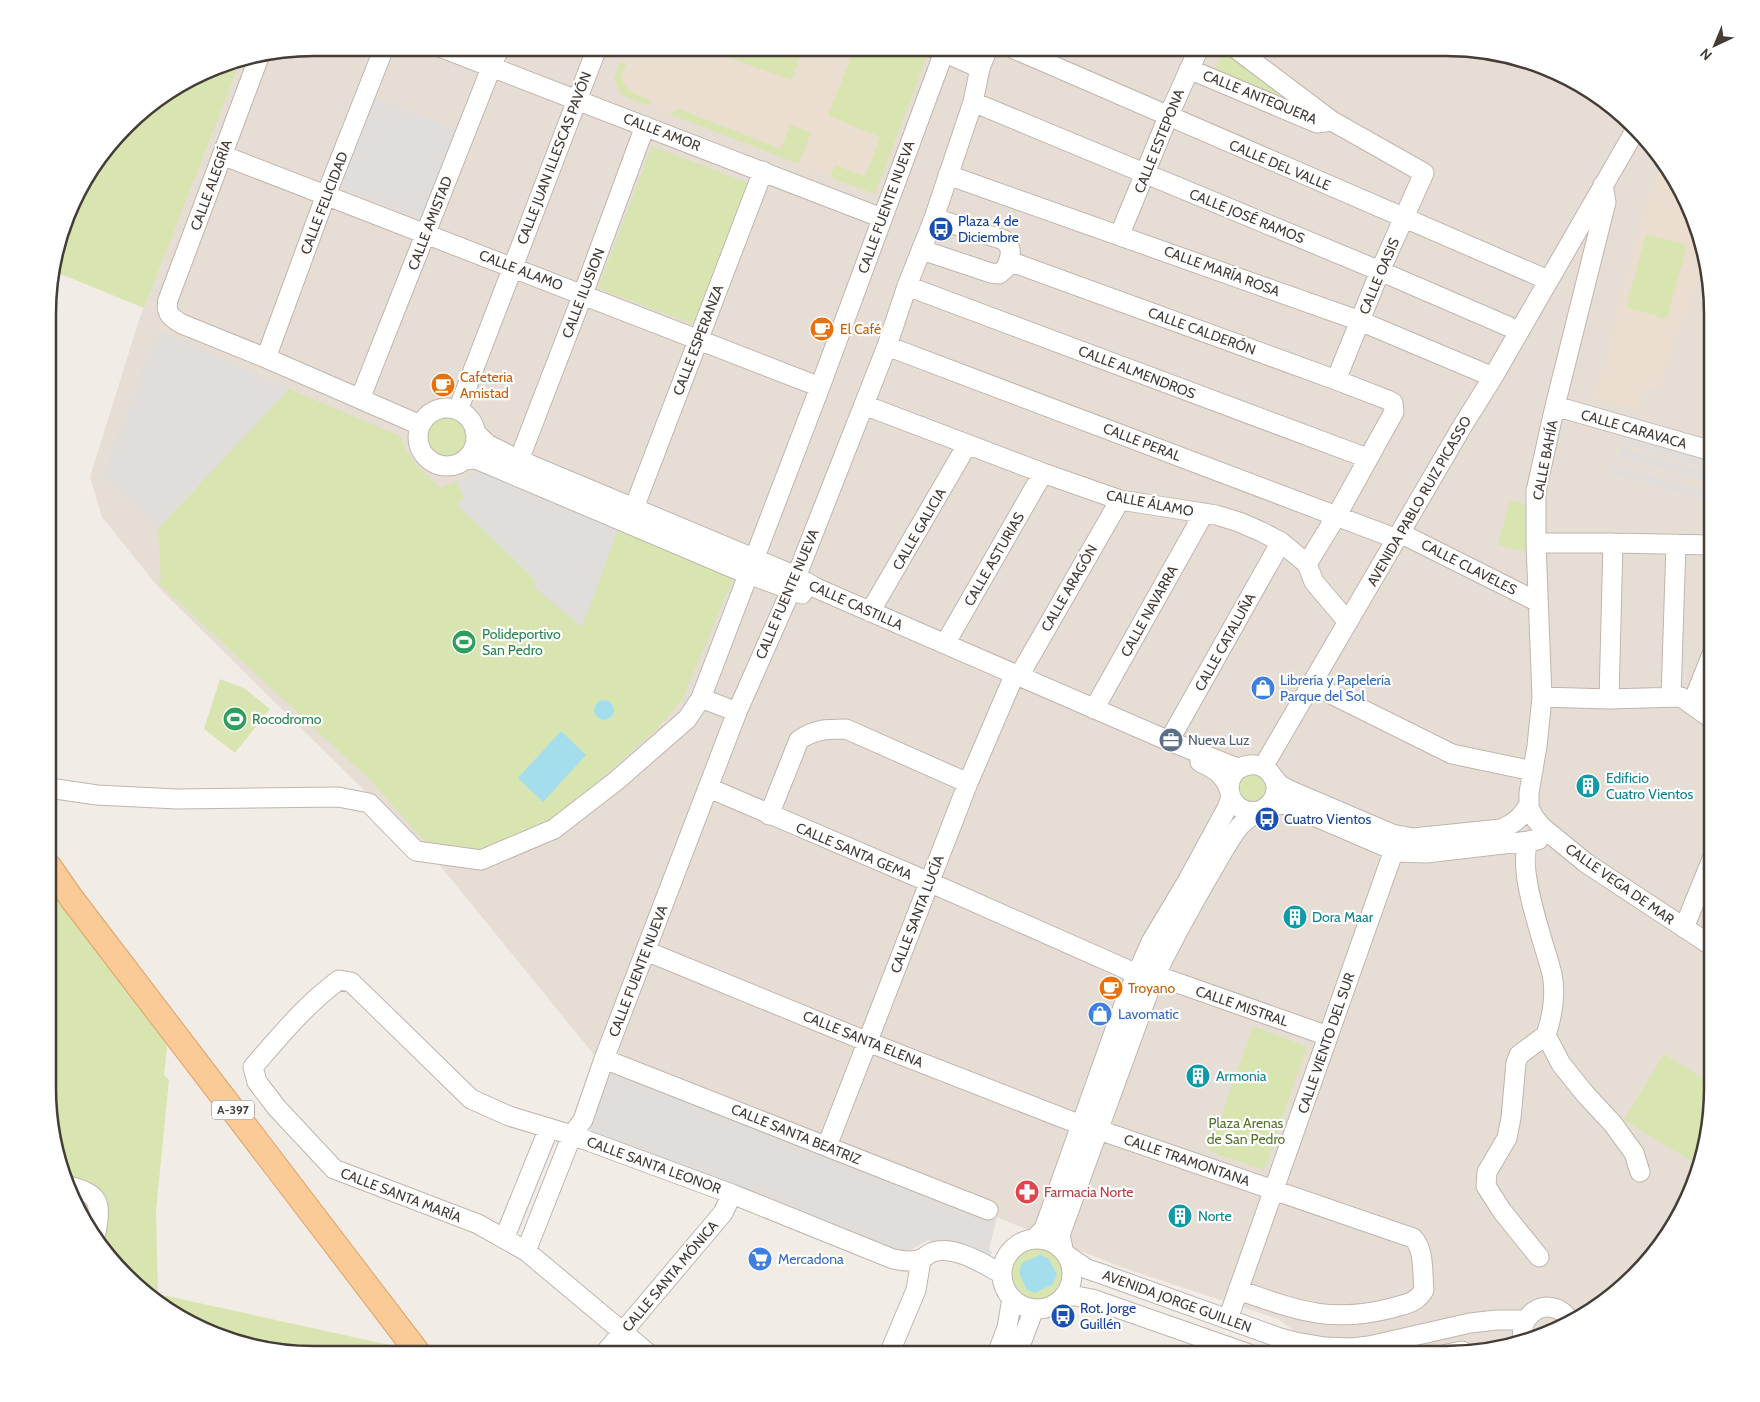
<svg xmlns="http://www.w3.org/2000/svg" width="1760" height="1402" font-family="Cabin,sans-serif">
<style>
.residential{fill:#e6ddd4}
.education{fill:#ebded0}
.green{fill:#d8e5b0}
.parking{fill:#e0dddb}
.water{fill:#a4deed}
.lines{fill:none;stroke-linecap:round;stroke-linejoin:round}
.minor-casing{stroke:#c0b5ac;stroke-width:21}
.major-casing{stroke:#dfa267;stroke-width:26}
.minor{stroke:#fff;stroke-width:19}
.major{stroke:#faca97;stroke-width:24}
.labels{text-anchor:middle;stroke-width:4.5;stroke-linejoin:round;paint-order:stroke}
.shield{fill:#fff;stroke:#7d7672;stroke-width:1}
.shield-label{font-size:12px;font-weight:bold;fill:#453c36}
.street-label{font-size:14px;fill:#453c36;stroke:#fff}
.transit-label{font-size:14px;fill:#164399;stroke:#fff;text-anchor:start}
.food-label{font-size:14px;fill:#c56008;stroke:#fff;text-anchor:start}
.leisure-label{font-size:14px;fill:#27864d;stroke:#fff;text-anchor:start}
.shop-label{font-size:14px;fill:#366cbe;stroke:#fff;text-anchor:start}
.service-label{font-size:14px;fill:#4e5e75;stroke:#fff;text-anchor:start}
.culture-label{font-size:14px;fill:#0d838f;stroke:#fff;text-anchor:start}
.park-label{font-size:14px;fill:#56742b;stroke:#fff}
.health-label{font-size:14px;fill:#be3a42;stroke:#fff;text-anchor:start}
.rim{fill:none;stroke:#453c36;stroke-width:2.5}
</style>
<rect width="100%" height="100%" fill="#f2ece6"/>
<path class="residential" d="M314,48H1463L1548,68L1622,114L1667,166L1692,212L1712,314V1106L1692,1190L1646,1264L1594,1309L1548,1334L1446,1354H1325L1278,1319L1121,1267L595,1056L438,863L159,588L102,517L90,477L139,320L241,60Z"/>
<path class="education" d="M626,48H906L927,56L875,194L621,95L614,79Z
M1664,161L1692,212L1704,270L1669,356L1659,390L1647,387L1640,411L1594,398L1652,183Z"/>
<path class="green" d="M703,48H804L791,80Z
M854,48H875L882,50L883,48H906L927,56L875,194L830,177L835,165L865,176L880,137L828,116Z
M1227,48L1301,103L1297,110L1211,74Z
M241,60L144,308L53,271L83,181L139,113L228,62Z
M620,62L626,64L621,78L628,90L651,100L649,106L621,95L614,79Z
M677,108L781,149L790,125L811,132L799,164L669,114Z
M652,146L748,183L693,324L598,288Z
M1646,234L1687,245L1667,319L1626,307Z
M158,330L258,376L400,436C410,462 421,470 441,488L476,472H484L733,579L682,700L653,733L581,796L533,833L497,852L433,846L420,836L370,780L158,583L161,579L158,529L102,476Z
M427 436a20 20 0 1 1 40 0a20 20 0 1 1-40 0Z
M1510,500L1533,506L1530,553L1498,545Z
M220,679L244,688L270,709L235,753L204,729Z
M1257,773L1268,784L1264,800L1249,803L1240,798L1238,785L1243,776Z
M49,879L168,1037L164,1075L169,1080L156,1211L158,1294L403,1348L408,1354H297L212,1334L138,1288L75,1206L48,1106Z
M1253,1026L1307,1047L1264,1170L1209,1151Z
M1664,1054L1712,1084V1106L1698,1165L1624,1120Z
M1011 1273a27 27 0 1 1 54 0a27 27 0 1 1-54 0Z"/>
<path class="parking" d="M375,98L455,130L421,219L340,187Z
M158,330L289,389L158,529L102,476Z
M1624,436L1712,461V469L1622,443Z
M1621,448L1712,474V482L1619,456Z
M1613,465L1712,493V502L1610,473Z
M476,472H484L618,530L582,627L533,586L536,581L457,505L464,497L456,481Z
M609,1066L997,1218L989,1249L992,1252L990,1258L928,1240L911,1250L899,1251L589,1134Z"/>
<path class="water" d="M594 710a10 10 0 1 1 20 0a10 10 0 1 1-20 0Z
M561,731L586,755L543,802L518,778Z
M1040,1255L1048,1258L1057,1274L1053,1284L1035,1293L1026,1289L1019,1272L1022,1263Z"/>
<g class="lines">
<defs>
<path id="minor" d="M442,48L882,218
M934,48L980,68
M1012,48L1548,280
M259,57L168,300C165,313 171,318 182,324L266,358L420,425
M1189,69L1317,123L1332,121L1235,48
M973,102L1380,271L1519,331
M1332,121L1424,173L1380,271L1336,380
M222,155L820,387
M948,175L1360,321L1493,377
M1603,185L1606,202L1555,406L1536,491V543L1542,697L1537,746L1529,793V807L1533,816L1542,827L1586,863L1712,946
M1120,234L1168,117L1199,48
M922,250L991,273L999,274L1006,268C1010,258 1014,248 1004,240L934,218
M1009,261L1336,380L1388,400L1393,403L1394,412L1337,515L1307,564
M907,286L1367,458
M887,346L1397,539
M266,358L326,195L384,48
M360,399L499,48
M864,405L1043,473L1120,500L1216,515L1239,522L1262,532L1281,542L1307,564L1314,582L1348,622
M1555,406L1712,451
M418 437a29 29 0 1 1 58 0a29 29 0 1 1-58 0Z
M458,410L597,48
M475,432L487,444L519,460L796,576L816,588L1169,741L1235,767L1241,768
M465,460L476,459L740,571L802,594
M519,460L583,294L645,126
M634,508L763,171
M1400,533L1538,602
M1536,543H1613L1712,545
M870,612L967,445
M945,644L1043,473
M1019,676L1120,500
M1311,684L1452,754L1533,771
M1542,697L1609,699L1681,697L1712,719
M1671,697L1676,544
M701,698L737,712
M1609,699L1613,543
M1692,704L1712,654
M1094,709L1204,513
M1169,741L1281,542
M1200,762C1213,768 1224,774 1229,789
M1263,767L1463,425L1493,377L1636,129
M1273,777L1280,785L1289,790L1392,834L1413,838L1501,829C1514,824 1523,817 1529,804
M49,788L97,795L177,799L338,797L369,803L416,851L481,860L554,829L616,781L687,719L701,698L820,387L944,52
M709,788L929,882L1137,974
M1268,806L1286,804L1398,852L1426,853L1538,840
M769,815L799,740C815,729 827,729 846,729L968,783
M1531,840C1512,859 1546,948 1552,974C1556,994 1552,1017 1546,1035L1561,1064L1586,1095L1613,1124L1634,1153L1640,1172
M1684,928L1712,859
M646,951L868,1042L1081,1125
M1155,975L1328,1036
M604,1059L988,1210
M1099,1130L1413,1238C1425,1250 1422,1274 1424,1290C1417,1303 1405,1304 1392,1308C1329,1324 1297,1310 1238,1290
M827,1146L968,783L1011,683
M70,1186C101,1195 101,1203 96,1233
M1035,1238L1044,1229L1127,996L1151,942L1188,880L1227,808L1231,797
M1002 1274a35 35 0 1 1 70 0a35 35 0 1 1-70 0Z
M504,1239L549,1128
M1063,1249L1060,1235L1153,980C1171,943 1190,908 1211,872C1220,857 1228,841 1239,827C1250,813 1271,810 1275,795C1280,779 1266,763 1250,765C1217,769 1226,817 1258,811
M526,1251L572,1135L583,1120L604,1059L737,712L791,590L887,346L907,286L934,218L973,102L980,68L988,48
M1068,1256L1087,1269L1102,1274L1280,1338L1295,1342L1325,1347L1351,1348L1369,1346L1470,1323L1497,1320H1525
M1539,1257L1502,1211L1486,1186L1487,1172L1507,1138L1511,1118L1516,1063L1519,1055L1546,1035
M1065,1296H1076L1092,1299L1249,1354
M1228,1319L1394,850
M1523,1339C1519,1320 1537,1301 1557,1309C1563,1311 1567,1316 1571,1322
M604,1354L723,1213L732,1194
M649,1354L526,1251L478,1224L334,1169L277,1108L257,1082L253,1067C280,1036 306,1004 339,980L351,982L471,1099L509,1116L572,1135L732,1194L893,1259C903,1261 914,1263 923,1258C926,1256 930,1253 933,1252C954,1245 984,1264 1002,1274
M889,1354L916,1290L921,1260
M997,1354L1007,1328L1012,1298
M1017,1354L1034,1309
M1447,1354L1462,1351"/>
<path id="major" d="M49,866L72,899L419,1354"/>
</defs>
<use href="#minor" class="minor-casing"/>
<use href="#major" class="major-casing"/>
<use href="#minor" class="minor"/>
<use href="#major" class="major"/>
</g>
<defs>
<symbol id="bus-disc" viewBox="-11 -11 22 22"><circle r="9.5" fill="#1a4fb4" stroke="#fff"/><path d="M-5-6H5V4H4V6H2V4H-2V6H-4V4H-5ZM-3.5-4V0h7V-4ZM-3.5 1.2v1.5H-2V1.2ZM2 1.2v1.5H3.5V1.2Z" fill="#fff"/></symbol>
<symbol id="cafe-disc" viewBox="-11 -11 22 22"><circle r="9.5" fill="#e8710a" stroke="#fff"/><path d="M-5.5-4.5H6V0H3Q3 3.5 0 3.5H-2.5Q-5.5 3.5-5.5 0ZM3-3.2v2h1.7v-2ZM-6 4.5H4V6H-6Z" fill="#fff"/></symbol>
<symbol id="stadium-disc" viewBox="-11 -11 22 22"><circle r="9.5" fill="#2e9e5b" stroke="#fff"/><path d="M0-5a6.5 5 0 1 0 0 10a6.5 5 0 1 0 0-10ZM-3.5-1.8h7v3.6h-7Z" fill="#fff"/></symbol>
<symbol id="shop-disc" viewBox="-11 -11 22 22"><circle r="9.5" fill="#3f7fe0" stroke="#fff"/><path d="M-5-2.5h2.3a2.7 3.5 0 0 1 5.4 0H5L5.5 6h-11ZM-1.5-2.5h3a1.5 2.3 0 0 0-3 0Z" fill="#fff"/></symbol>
<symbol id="office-disc" viewBox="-11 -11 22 22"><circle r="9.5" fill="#5c6f8a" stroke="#fff"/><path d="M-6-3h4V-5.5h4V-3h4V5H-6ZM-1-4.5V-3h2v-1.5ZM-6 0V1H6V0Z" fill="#fff"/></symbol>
<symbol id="building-disc" viewBox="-11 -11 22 22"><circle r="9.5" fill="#0f9aa8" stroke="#fff"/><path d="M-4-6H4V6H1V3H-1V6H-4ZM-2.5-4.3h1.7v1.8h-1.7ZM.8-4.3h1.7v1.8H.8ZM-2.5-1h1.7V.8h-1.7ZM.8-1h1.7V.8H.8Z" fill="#fff"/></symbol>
<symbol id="pharmacy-disc" viewBox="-11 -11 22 22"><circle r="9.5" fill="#e0444e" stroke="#fff"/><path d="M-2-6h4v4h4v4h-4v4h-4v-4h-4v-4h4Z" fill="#fff"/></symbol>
<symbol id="supermarket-disc" viewBox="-11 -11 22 22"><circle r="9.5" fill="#3f7fe0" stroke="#fff"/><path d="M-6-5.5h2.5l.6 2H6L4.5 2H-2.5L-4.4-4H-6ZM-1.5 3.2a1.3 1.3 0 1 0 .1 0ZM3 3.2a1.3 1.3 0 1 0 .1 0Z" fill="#fff"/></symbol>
</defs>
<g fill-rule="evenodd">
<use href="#bus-disc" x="927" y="215" width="28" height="28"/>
<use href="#cafe-disc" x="808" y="315" width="28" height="28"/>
<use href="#cafe-disc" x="429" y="371" width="28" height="28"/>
<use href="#stadium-disc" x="450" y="628" width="28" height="28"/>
<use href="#shop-disc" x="1249" y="674" width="28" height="28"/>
<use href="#stadium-disc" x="221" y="705" width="28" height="28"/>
<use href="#office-disc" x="1157" y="726" width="28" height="28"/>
<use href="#building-disc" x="1574" y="772" width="28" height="28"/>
<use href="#bus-disc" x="1253" y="805" width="28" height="28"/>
<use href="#building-disc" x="1281" y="903" width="28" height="28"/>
<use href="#cafe-disc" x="1097" y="974" width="28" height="28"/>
<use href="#shop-disc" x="1086" y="1000" width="28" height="28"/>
<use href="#building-disc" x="1184" y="1062" width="28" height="28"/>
<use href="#pharmacy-disc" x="1013" y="1178" width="28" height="28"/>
<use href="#building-disc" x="1166" y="1202" width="28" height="28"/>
<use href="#supermarket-disc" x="746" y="1245" width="28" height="28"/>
<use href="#bus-disc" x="1049" y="1302" width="28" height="28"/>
</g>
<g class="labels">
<rect class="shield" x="212" y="1100.5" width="42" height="19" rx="4"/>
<g class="shield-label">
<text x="233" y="1114">A-397</text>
</g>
<g class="street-label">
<text transform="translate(1260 97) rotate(22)" y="5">CALLE ANTEQUERA</text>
<text transform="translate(662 132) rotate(21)" y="5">CALLE AMOR</text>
<text transform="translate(1159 141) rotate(-68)" y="5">CALLE ESTEPONA</text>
<text transform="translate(554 158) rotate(-69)" y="5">CALLE JUAN ILLESCAS PAVÓN</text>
<text transform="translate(1280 165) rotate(23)" y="5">CALLE DEL VALLE</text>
<text transform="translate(211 185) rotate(-70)" y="5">CALLE ALEGRÍA</text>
<text transform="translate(324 203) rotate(-69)" y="5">CALLE FELICIDAD</text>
<text transform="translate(886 207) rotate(-70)" y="5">CALLE FUENTE NUEVA</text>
<text transform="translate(1247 216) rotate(22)" y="5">CALLE JOSÉ RAMOS</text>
<text transform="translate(430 223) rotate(-69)" y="5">CALLE AMISTAD</text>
<text transform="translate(521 270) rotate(21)" y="5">CALLE ALAMO</text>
<text transform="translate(1222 271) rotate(20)" y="5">CALLE MARÍA ROSA</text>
<text transform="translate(1379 276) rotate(-67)" y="5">CALLE OASIS</text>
<text transform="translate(583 293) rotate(-69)" y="5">CALLE ILUSION</text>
<text transform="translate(1202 331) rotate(20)" y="5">CALLE CALDERÓN</text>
<text transform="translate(698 340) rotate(-69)" y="5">CALLE ESPERANZA</text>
<text transform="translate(1137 372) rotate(21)" y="5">CALLE ALMENDROS</text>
<text transform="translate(1634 429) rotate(16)" y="5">CALLE CARAVACA</text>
<text transform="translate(1142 442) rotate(21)" y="5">CALLE PERAL</text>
<text transform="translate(1545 460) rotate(-79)" y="5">CALLE BAHÍA</text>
<text transform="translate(1419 501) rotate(-60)" y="5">AVENIDA PABLO RUIZ PICASSO</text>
<text transform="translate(1150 503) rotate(11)" y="5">CALLE ÁLAMO</text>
<text transform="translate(919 529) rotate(-60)" y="5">CALLE GALICIA</text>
<text transform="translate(994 559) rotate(-60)" y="5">CALLE ASTURIAS</text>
<text transform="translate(1469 567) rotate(27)" y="5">CALLE CLAVELES</text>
<text transform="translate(1069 588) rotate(-60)" y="5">CALLE ARAGÓN</text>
<text transform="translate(787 594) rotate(-67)" y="5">CALLE FUENTE NUEVA</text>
<text transform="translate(856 605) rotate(24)" y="5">CALLE CASTILLA</text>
<text transform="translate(1149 611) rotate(-61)" y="5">CALLE NAVARRA</text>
<text transform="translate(1225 642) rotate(-61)" y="5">CALLE CATALUÑA</text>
<text transform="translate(854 851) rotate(23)" y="5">CALLE SANTA GEMA</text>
<text transform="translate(1620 884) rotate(35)" y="5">CALLE VEGA DE MAR</text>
<text transform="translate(917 914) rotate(-69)" y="5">CALLE SANTA LUCÍA</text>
<text transform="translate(638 971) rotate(-69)" y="5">CALLE FUENTE NUEVA</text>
<text transform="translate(1242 1006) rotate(19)" y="5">CALLE MISTRAL</text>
<text transform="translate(863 1039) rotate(22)" y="5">CALLE SANTA ELENA</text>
<text transform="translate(1326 1043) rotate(-71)" y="5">CALLE VIENTO DEL SUR</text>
<text transform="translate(796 1134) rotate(22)" y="5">CALLE SANTA BEATRIZ</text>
<text transform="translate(1187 1160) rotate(19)" y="5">CALLE TRAMONTANA</text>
<text transform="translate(654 1165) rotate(20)" y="5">CALLE SANTA LEONOR</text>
<text transform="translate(401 1195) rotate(21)" y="5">CALLE SANTA MARÍA</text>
<text transform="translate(670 1276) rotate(-50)" y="5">CALLE SANTA MÓNICA</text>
<text transform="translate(1177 1301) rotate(20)" y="5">AVENIDA JORGE GUILLEN</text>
</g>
<g class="transit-label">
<text x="958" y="226">Plaza 4 de<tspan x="958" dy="16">Diciembre</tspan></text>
<text x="1284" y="824">Cuatro Vientos</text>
<text x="1080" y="1313">Rot. Jorge<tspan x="1080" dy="16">Guillén</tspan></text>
</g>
<g class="food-label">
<text x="840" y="334">El Café</text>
<text x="460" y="382">Cafeteria<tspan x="460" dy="16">Amistad</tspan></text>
<text x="1128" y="993">Troyano</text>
</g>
<g class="leisure-label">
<text x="482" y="639">Polideportivo<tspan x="482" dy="16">San Pedro</tspan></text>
<text x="252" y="724">Rocodromo</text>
</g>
<g class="shop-label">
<text x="1280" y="685">Librería y Papelería<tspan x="1280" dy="16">Parque del Sol</tspan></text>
<text x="1118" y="1019">Lavomatic</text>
<text x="778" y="1264">Mercadona</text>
</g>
<g class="service-label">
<text x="1188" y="745">Nueva Luz</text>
</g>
<g class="culture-label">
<text x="1606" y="783">Edificio<tspan x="1606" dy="16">Cuatro Vientos</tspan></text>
<text x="1312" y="922">Dora Maar</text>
<text x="1216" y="1081">Armonia</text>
<text x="1198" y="1221">Norte</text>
</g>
<g class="park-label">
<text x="1246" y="1128">Plaza Arenas<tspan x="1246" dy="16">de San Pedro</tspan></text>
</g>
<g class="health-label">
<text x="1044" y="1197">Farmacia Norte</text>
</g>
</g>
<path d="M0 0H1760V1402H0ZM314 56H1446A258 258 0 0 1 1704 314V1088A258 258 0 0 1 1446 1346H314A258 258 0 0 1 56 1088V314A258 258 0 0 1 314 56Z" fill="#fff" fill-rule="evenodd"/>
<path class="rim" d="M314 56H1446A258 258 0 0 1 1704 314V1088A258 258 0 0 1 1446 1346H314A258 258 0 0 1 56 1088V314A258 258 0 0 1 314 56Z"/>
<g transform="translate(1715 45) rotate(224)" stroke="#ffffff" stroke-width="4" paint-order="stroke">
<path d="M0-4L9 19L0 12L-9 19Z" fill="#453c36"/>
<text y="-8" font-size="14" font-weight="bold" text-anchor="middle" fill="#453c36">N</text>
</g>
</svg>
